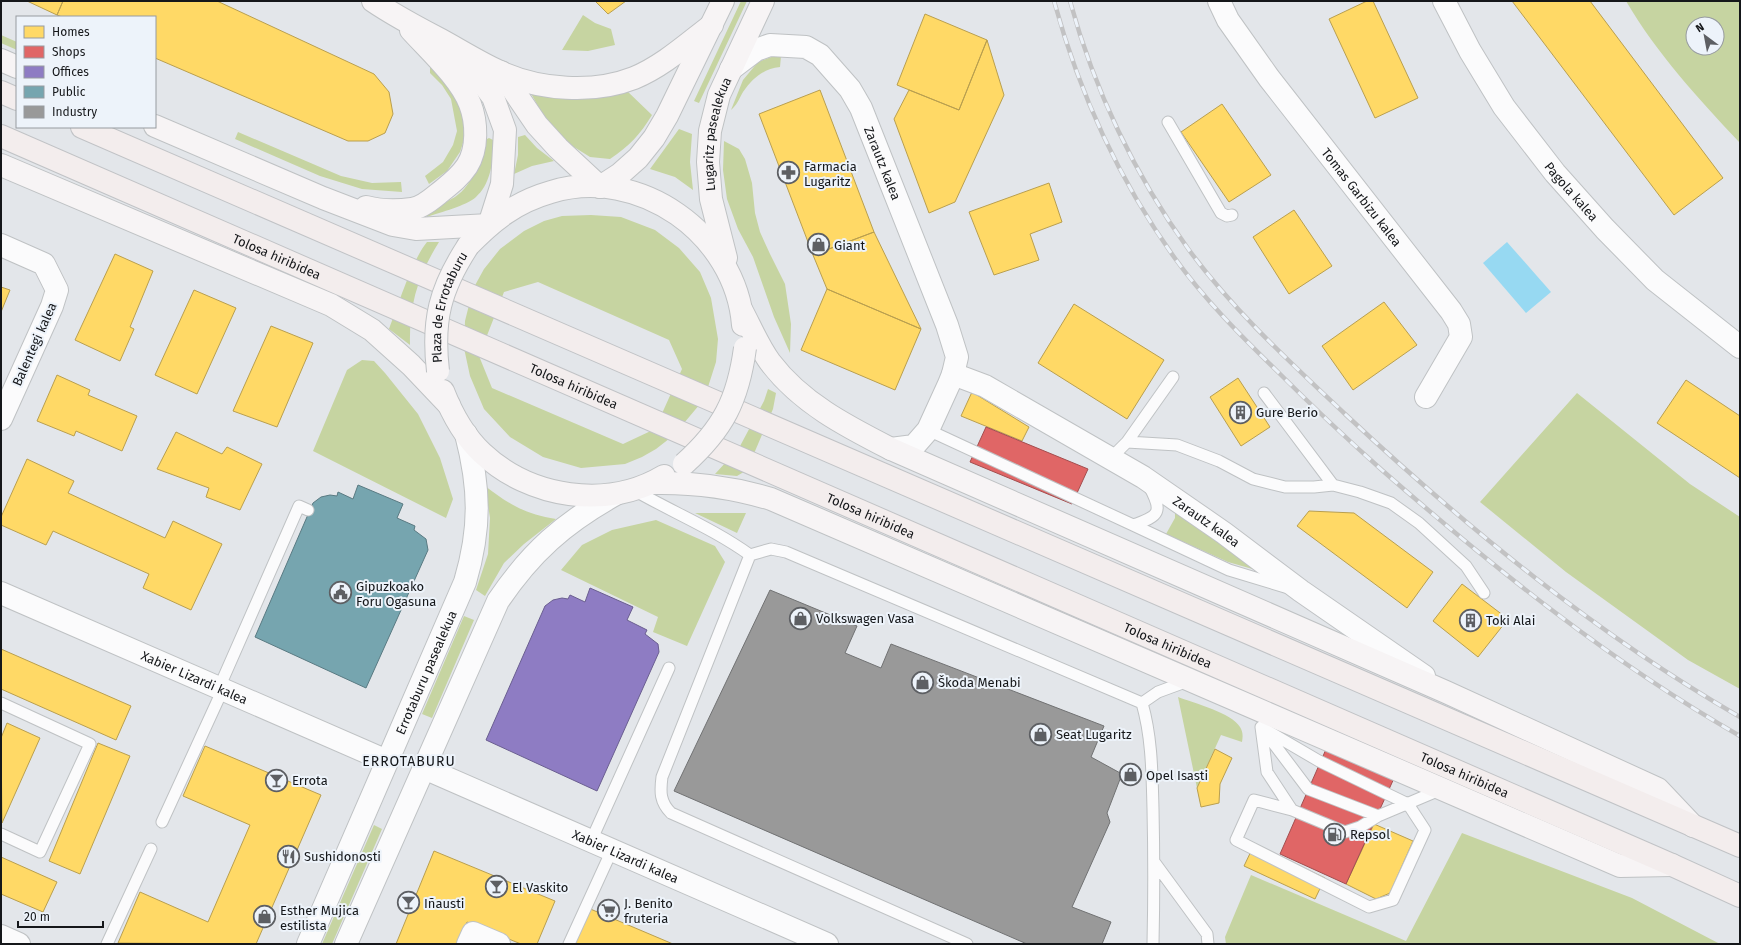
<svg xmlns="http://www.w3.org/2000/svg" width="1741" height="945" font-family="'Fira Sans',sans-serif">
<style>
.green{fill:#c6d4a1;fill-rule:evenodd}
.water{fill:#97d9f2}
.homes{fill:#ffd966;stroke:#b99f4f}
.shops{fill:#e06666;stroke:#a34e4f}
.offices{fill:#8e7cc3;stroke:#6a5e90}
.public{fill:#76a5af;stroke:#597a82}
.industry{fill:#999;stroke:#717273}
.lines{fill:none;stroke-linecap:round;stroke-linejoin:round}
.lane-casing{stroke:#bfc2c4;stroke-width:13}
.street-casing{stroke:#bfc2c4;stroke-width:24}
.secondary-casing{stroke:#bfc2c4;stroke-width:24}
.primary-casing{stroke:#c1c3c6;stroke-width:24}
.lane{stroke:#fbfbfc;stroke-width:11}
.street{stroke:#fbfbfc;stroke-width:22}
.secondary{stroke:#f7f4f5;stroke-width:22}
.primary{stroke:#f3eded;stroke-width:22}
.rail-casing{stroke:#c2c2c3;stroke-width:4.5}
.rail{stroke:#edf3fa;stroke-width:3;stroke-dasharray:9;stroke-linecap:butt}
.secondary-bridge-casing{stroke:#bfc2c4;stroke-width:24;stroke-linecap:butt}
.secondary-bridge{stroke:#f7f4f5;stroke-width:22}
.labels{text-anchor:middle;stroke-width:4;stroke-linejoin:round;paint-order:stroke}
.street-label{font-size:13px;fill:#15171a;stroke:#edf3fa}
.poi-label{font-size:13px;fill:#15171a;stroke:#edf3fa;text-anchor:start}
.neighbourhood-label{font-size:14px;letter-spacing:1px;fill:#15171a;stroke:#edf3fa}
</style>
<rect width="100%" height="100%" fill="#e3e6ea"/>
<path class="green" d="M741,1H747L699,103L694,101Z
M1626,1H1740V143C1698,98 1657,54 1626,1ZM1693,24H1717V48H1693Z
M583,15L595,23L611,29L615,45L588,51L562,50Z
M1,35L17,42V50L1,43Z
M774,56H781L780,67C763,69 753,78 743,92C739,99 737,105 731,110L743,80L758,62Z
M430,64L444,74L463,109L467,131L460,152L447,171L429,184L425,176L443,162L453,145L457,131L451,99L442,85L430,73Z
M529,90H626L652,115C640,135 629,146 610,159L590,157L566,142L543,115Z
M679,129L692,134L690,162L693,190L675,177L650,169Z
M238,132L341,176L372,183L401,182L402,192L362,189L320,176L235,139Z
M525,135L537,148L554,161L532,166L514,174L518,155V137Z
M489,138L493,140C494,159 491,184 476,197C466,206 441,212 427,217L424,213C434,208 445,203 455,197C473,185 481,160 485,140Z
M724,141L739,149L745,159L752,183L755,213L760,232L770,254L785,284L791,324L790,353L774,317L753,257L738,229L727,199L723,170Z
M591,215L621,217L655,230L679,248L700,272L711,298L718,339L716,362L708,387L700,404L674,435L656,449L642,457L625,464L581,468L543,457L510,437L484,409L470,376L464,348L465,321L473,289L484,269L500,249L524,231L544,221L562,216ZM538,282L669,340L682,369L655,429L623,444L492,388L479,356L504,292Z
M427,242H439C418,276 409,304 410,345L389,329C398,306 412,260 427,242Z
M362,360L374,361L385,373L418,414L440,458L453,499L446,518L313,451L347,370Z
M768,389L776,393L773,409L747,470L737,476L715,474L739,448L764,401Z
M1577,393L1690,484L1740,517V689L1688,660L1566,572L1480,502Z
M485,486C510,505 525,514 556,519L524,544L504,563L485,596L476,590L488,554L490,518Z
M1175,511L1256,570L1228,562L1166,534L1175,518Z
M695,513H746L737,533Z
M656,520L715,546L725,562L687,646L653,632L658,617L561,570L582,545L612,530Z
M464,616L474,620L432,718L422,714Z
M1178,697C1194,703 1232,713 1240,727C1243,732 1243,736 1242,742L1221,735L1197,788Z
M374,825L382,829L332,944H322Z
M1462,833L1632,898L1720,944H1226L1225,937L1251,875L1406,941Z"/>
<path class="water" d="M1507,242L1551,292L1526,313L1483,263Z"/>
<path class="homes" d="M27,1H63L57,15Z
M63,1H217L374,74L389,92L393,114L385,133L368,141H348L155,58V17H62L57,15Z
M595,1H626L608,14Z
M1367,1H1373L1418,98L1375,118L1329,19Z
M1512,1H1590L1723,178L1674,215Z
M925,14L987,40L959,110L897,85Z
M987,40L1004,95L955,202L929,213L894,119L909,90L959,110Z
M820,90L874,232L813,255L759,114Z
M1222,104L1271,175L1229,202L1181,132Z
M1049,183L1062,222L1030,234L1039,260L994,275L969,212Z
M1294,210L1332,266L1289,294L1253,237Z
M874,232L921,329L827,289L813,255Z
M115,254L153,271L130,327L134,329L120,361L75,340Z
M1,287L10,290L1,312Z
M827,289L921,329L895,390L801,350Z
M194,290L236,308L197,394L155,375Z
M1384,302L1417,345L1353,390L1322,346Z
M1074,304L1164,360L1127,419L1038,363Z
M271,326L313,343L277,427L233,411Z
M57,375L90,390L88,395L137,416L122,451L76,431L74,436L37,421Z
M1238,378L1270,427L1241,446L1210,397Z
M1686,380L1740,416V478L1657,423Z
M972,392L1029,427L1022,441L961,416Z
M176,432L222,454L227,447L262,464L240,510L206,497L209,488L157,469Z
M27,459L74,481L68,493L165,538L173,521L222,544L191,610L143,588L149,574L53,531L46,545L1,525V517Z
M1309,511L1354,513L1433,572L1407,608L1297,526Z
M1462,584L1508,619L1478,657L1433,621Z
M1,649L131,706L116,740L1,689Z
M7,723L40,738L2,823L1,738Z
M98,743L130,756L80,874L49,861Z
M205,746L321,795L256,944L118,943L140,892L208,922L250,825L183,796Z
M1215,749L1232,758L1220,784L1219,803L1201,807L1197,788Z
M1374,824L1413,841L1390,893L1376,899L1346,884Z
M1254,845L1325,878L1315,899L1244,866Z
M434,851L555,901L537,944H521L467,922L458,944H396Z
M1,857L57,882L43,912L1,894Z
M588,908L673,944H573Z"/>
<path class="shops" d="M986,427L1088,469L1072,504L970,462Z
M1327,747L1395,776L1346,884L1280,854Z"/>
<path class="offices" d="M590,588L633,607L627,620L647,630L645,634L658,644L659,652L597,791L486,740L545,606L553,600L562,598L568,599L570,595L585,602Z"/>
<path class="public" d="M358,485L403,504L397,518L415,526L414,530L426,539L428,550L366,688L255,637L313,503L321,497L330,495L337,496L338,492L353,499Z"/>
<path class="industry" d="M770,590L857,626L845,653L881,668L891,644L1104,726L1091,757L1122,774L1107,813L1110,822L1072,907L1111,922L1102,944H1027L674,791Z"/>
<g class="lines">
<defs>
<path id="lane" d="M1168,122L1221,213L1227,216L1232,215
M1264,393L1333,485
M928,430L1133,525C1160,516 1163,512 1149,486
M1127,442L1173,377
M1111,458L1127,442L1177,445L1219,461L1253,479L1285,487H1314L1333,485L1360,492L1391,503L1419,523L1466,566L1484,593
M634,490C672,512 714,529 750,555L662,777C660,792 660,802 671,813L967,944
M1133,525L1229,570L1285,587
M750,555L771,549L786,552L1142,703
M219,688L299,506L308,510
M1,703L90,744L40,852L1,834
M1142,703C1152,738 1152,773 1153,809C1154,854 1154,899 1153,944
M1142,703L1158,692L1188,681
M1261,727L1319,761L1408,804L1425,830L1393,900L1369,907L1236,840L1254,800L1292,810
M1261,727L1267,772L1292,810L1345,832L1360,827L1378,816L1442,789
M1265,732L1308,789L1378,816
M162,822L223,689
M591,841L669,668
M1155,863L1207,934L1208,944
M107,944L151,849
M569,944L612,850"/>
<g id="street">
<path id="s1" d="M1219,1L1228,20L1269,78L1451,311L1459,324L1461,337L1426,397"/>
<path id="s2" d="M1444,1L1470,51L1504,107L1555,173L1605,229L1655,280L1740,347"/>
<path id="s3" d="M731,69L756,50L770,45L806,47L820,55L850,89L861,108L947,325L957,357L953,374L949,384L928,430L914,446L891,449"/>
<path d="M1,245L44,264L57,290L52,306L1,419"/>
<path id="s4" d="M953,374L985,386L1143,477L1224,533L1301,591L1424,676"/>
<path id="s5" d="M1,593L387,761"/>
<path id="s6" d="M424,768L827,944"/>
<path d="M1,936L19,944"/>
<path id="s7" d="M308,944L465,582C481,528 480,488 466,434"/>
<path d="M346,944L498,601C531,552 564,523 616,494"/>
<path d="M468,944L473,933L499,944"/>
</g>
<g id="secondary">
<path d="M373,1C395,16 418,28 441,40C461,51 480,63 500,72C540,90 593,94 634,78C663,66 687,44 712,25"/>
<path d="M461,55L493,97L505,130L502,184L489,225"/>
<path d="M1,60L17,67"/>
<path d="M501,72L537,125L558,148L600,187"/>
<path d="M155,126L323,198L393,225L416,229L489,225"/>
<path d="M1,165L331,305L372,330L411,365L449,405"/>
<path d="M600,187L620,174L638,158L654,138L667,116L723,1"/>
<path d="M366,207C381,211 397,211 412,209C420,208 432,199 438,194C449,185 459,178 467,166C478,149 477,122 470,104C460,78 430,51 411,30"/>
<path d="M468,246C493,220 516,202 551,192C639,165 736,234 743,325"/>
<path id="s8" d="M726,258L711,199L708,162L710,131L719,95L763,1"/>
<path d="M742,311C751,328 759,347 770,362C801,403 846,426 891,449L1446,692L1658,789L1693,826"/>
<path d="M443,391C452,414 464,436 482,453C530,498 607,510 664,476"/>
<path d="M652,483C694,482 732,487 771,499L1620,866L1672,865"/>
</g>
<g id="primary">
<path d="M1,92L17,99"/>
<path d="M82,127L1740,846"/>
<path id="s9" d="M1,136L1672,865L1740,896"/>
</g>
</defs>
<use href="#lane" class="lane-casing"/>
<use href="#street" class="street-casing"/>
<use href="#secondary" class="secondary-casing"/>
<use href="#primary" class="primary-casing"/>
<use href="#lane" class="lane"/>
<use href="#street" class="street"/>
<use href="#secondary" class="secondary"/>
<use href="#primary" class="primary"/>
<defs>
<path id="rail" d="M1054,1C1079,92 1119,180 1174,257C1204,299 1241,336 1278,372C1312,406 1347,439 1383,471C1495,569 1611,662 1740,736
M1070,1C1094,89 1135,176 1189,250C1234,311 1290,362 1345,414C1466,527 1596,634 1740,717"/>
</defs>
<use href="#rail" class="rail-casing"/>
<use href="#rail" class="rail"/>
<defs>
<g id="secondary-bridge">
<path id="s10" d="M438,371C432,320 440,289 468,246"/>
<path d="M684,464C723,429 738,400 745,348"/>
</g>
</defs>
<use href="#secondary-bridge" class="secondary-bridge-casing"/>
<use href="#secondary-bridge" class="secondary-bridge"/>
</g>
<defs>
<symbol id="pharmacy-ring" viewBox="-11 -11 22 22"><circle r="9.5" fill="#edf3fa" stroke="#5d5f63" stroke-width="1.5"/><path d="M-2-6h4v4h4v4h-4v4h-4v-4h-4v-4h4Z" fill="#5d5f63"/></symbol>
<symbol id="shop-ring" viewBox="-11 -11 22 22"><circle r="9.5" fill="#edf3fa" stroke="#5d5f63" stroke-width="1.5"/><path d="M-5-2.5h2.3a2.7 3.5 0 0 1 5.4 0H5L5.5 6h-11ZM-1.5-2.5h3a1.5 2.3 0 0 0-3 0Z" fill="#5d5f63"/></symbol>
<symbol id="building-ring" viewBox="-11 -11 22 22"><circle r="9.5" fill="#edf3fa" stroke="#5d5f63" stroke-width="1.5"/><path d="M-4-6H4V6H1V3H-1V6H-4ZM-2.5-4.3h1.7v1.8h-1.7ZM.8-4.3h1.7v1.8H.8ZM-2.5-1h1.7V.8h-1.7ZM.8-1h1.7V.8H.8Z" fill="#5d5f63"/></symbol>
<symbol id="civic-ring" viewBox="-11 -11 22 22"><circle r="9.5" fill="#edf3fa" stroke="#5d5f63" stroke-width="1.5"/><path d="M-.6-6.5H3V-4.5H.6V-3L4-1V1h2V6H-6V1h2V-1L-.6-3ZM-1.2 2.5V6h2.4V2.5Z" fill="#5d5f63"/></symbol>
<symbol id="bar-ring" viewBox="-11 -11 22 22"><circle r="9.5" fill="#edf3fa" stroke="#5d5f63" stroke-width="1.5"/><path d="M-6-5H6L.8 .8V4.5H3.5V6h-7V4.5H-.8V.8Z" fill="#5d5f63"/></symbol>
<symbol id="fuel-ring" viewBox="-11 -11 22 22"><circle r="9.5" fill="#edf3fa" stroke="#5d5f63" stroke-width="1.5"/><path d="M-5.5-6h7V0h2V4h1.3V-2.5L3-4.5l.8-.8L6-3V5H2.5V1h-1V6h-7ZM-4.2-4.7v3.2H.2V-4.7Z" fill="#5d5f63"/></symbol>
<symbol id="restaurant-ring" viewBox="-11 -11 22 22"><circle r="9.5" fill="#edf3fa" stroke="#5d5f63" stroke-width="1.5"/><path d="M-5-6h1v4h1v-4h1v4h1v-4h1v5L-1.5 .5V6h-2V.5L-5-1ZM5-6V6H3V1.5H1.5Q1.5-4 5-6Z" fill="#5d5f63"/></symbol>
<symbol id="supermarket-ring" viewBox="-11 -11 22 22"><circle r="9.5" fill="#edf3fa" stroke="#5d5f63" stroke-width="1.5"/><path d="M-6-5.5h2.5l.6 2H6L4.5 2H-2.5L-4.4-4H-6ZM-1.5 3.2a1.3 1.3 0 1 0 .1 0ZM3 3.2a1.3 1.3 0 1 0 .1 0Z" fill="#5d5f63"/></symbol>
</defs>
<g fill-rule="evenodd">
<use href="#pharmacy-ring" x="776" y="160" width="25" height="25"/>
<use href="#shop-ring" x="806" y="232" width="25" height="25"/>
<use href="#building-ring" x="1228" y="400" width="25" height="25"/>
<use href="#civic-ring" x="328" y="580" width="25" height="25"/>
<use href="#shop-ring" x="788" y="606" width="25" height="25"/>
<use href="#building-ring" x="1458" y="608" width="25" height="25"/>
<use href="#shop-ring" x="910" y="670" width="25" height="25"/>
<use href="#shop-ring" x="1028" y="722" width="25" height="25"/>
<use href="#shop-ring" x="1118" y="762" width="25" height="25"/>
<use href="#bar-ring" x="264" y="768" width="25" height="25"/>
<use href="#fuel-ring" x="1322" y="822" width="25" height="25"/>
<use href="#restaurant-ring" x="276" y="844" width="25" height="25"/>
<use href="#bar-ring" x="484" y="874" width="25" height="25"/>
<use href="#bar-ring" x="396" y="890" width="25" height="25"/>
<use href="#supermarket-ring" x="596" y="898" width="25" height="25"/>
<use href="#shop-ring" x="252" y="904" width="25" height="25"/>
</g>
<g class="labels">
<g class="street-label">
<text dy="5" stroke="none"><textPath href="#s8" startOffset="127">Lugaritz pasealekua</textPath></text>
<text dy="5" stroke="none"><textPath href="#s3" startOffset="225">Zarautz kalea</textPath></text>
<text dy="5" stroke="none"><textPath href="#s2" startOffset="230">Pagola kalea</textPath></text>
<text dy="5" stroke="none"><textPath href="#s1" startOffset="243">Tomas Garbizu kalea</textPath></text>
<text dy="5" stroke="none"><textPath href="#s9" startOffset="301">Tolosa hiribidea</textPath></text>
<text dy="5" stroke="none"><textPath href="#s10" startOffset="66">Plaza de Errotaburu</textPath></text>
<text transform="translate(34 344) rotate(-66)" y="5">Balentegi kalea</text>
<text dy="5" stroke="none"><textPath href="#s9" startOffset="625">Tolosa hiribidea</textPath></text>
<text dy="5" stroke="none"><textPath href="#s9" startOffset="949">Tolosa hiribidea</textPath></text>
<text dy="5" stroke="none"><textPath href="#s4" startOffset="294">Zarautz kalea</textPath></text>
<text dy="5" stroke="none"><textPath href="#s9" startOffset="1273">Tolosa hiribidea</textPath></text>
<text dy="5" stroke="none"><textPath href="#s7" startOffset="296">Errotaburu pasealekua</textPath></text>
<text dy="5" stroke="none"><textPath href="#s5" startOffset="211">Xabier Lizardi kalea</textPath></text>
<text dy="5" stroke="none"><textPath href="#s9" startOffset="1597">Tolosa hiribidea</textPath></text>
<text dy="5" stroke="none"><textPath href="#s6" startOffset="220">Xabier Lizardi kalea</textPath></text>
</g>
<g class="poi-label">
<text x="804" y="171">Farmacia<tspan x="804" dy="15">Lugaritz</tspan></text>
<text x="834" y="250">Giant</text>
<text x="1256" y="417">Gure Berio</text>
<text x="356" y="591">Gipuzkoako<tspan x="356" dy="15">Foru Ogasuna</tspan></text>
<text x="816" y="623">Volkswagen Vasa</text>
<text x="1486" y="625">Toki Alai</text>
<text x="938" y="687">Škoda Menabi</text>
<text x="1056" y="739">Seat Lugaritz</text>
<text x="1146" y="780">Opel Isasti</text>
<text x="292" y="785">Errota</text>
<text x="1350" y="839">Repsol</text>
<text x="304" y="861">Sushidonosti</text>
<text x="512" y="892">El Vaskito</text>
<text x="424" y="908">Iñausti</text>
<text x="624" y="908">J. Benito<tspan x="624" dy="15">fruteria</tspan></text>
<text x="280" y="915">Esther Mujica<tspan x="280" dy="15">estilista</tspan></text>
</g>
<g class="neighbourhood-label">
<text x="409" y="766">ERROTABURU</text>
</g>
</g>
<rect width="1741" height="945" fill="none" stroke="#15171a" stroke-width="4"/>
<rect x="16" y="16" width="140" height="112" fill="#edf3fa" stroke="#979ba0"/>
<rect x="24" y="26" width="20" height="12" fill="#ffd966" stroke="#979ba0"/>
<text x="52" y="36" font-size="12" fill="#15171a">Homes</text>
<rect x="24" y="46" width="20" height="12" fill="#e06666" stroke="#979ba0"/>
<text x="52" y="56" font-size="12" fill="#15171a">Shops</text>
<rect x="24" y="66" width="20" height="12" fill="#8e7cc3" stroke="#979ba0"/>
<text x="52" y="76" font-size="12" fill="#15171a">Offices</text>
<rect x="24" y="86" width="20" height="12" fill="#76a5af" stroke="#979ba0"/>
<text x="52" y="96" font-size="12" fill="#15171a">Public</text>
<rect x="24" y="106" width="20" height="12" fill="#999999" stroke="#979ba0"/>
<text x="52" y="116" font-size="12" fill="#15171a">Industry</text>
<g transform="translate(1705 36) rotate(328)"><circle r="19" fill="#edf3fa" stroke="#979ba0"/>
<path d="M0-3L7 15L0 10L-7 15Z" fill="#5d5f63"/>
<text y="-6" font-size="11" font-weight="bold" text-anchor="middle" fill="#15171a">N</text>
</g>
<path d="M18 921v6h85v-6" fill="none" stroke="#15171a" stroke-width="2"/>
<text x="24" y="921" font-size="12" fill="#15171a" stroke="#edf3fa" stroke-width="3" paint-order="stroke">20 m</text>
</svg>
